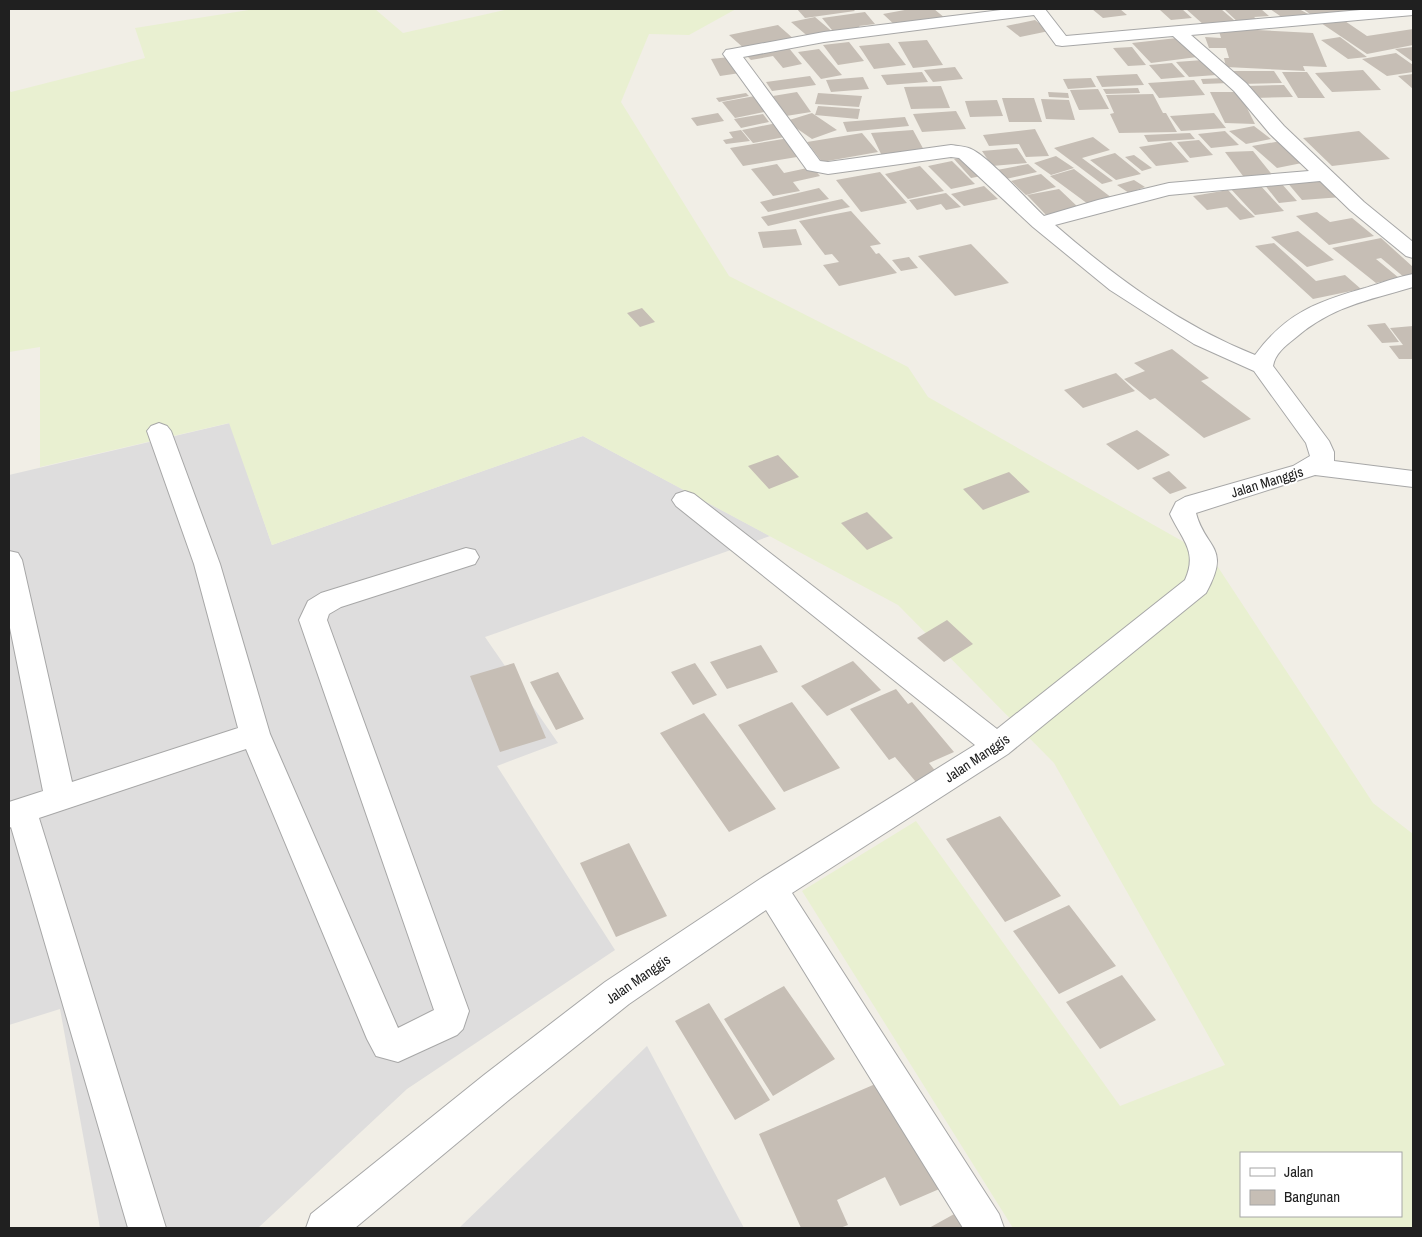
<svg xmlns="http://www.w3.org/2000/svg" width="1422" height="1237" font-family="'Archivo Narrow',sans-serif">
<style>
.residential{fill:#dedddd}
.farmland{fill:#e9f0d1;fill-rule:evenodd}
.building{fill:#c6beb5}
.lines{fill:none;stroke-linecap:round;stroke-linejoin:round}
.minor-casing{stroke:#a7a7a7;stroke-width:2}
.minor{fill:#fff;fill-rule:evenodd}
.labels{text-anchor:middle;stroke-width:4;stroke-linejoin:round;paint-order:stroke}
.street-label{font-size:14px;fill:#202020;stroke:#fff}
</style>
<rect width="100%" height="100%" fill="#f1eee6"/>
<path class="residential" d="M230,423L272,545L583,436L770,536L485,637L558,743L497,766L615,950L407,1089L258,1228H100L60,1009L9,1025V475Z
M647,1046L744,1228H459Z"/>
<path class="farmland" d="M255,9H375L403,33L509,9H736L689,35L649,34L621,102L729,276L908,367L928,397L1212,558L1373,803L1413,834V1228H1013L802,891L916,821L1120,1106L1225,1065L1054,763L898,605L583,436L272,545L229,423L40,467V347L9,352V90L11,92L145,58L135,28ZM1241,1153H1401V1216H1241Z"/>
<path class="building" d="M797,9H853L855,11L805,18Z
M910,9H934L945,18L897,27L883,14Z
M1092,9H1120L1127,15L1103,18Z
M1182,9L1192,18L1171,20L1160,10Z
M1186,9H1221L1235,21L1204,25Z
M1224,9H1261L1269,16L1254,17L1260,22L1240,24Z
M1270,9H1299L1310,15L1286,20Z
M1303,9H1362V10L1314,17Z
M865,12L875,24L859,26L862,30L838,33L835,30H832L822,18Z
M815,17L835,34L811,39L791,22Z
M1339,17L1367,36L1413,29V45L1367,54L1318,21Z
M1035,20L1049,31L1020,37L1006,26Z
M778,25L795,40L746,50L729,35Z
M1218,28L1313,33L1327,67L1303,66L1305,71L1226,67L1224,58H1229L1226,48H1209L1205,37L1221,38Z
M1340,37L1367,57L1348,59L1321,40Z
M1177,38L1197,57L1151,63L1132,43Z
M927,40L943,65L913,68L898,42Z
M849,42L864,61L838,65L823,45Z
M889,43L906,65L874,69L859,46Z
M788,47L802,64L783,68L773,56L751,60L745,54Z
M1132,47L1146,65L1128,66L1113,48Z
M1413,47V62L1395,49Z
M819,49L842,75L821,79L798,52Z
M1396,53L1413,65V72L1387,76L1362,59Z
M730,57L740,73L720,76L711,59Z
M1203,60L1216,75L1189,77L1176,62Z
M1172,63L1185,77L1161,79L1149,65Z
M955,67L963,79L933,82L924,70Z
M1363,70L1381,90L1332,92L1315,73Z
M1233,71H1274L1282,83L1240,84Z
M922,72L928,82L887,85L881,75Z
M1282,72H1307L1325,98H1298Z
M1137,74L1144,85L1102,87L1096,76Z
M1413,74V89L1398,76Z
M810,76L816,85L772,91L766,82Z
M863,77L869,89L831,92L826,80Z
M1091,78L1096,87L1068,89L1063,79Z
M1225,78L1229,83L1203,84L1201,79Z
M1194,80L1205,95L1159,98L1148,83Z
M1284,85L1293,97L1254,98L1246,86Z
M941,86L950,108L911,109L904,87Z
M1138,88L1140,93L1106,94L1103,89Z
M1098,89L1109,109L1079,110L1070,90Z
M797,92L811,112L786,116L773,96Z
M1048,92L1068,93L1069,98L1049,97Z
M1210,92H1239L1255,124L1225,123Z
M746,93L749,96L719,102L716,98Z
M818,93L862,96L859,107L815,104Z
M1153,94L1163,113H1166L1177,132L1119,133L1110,114L1114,113L1106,95Z
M755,96L769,111L735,118L722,102Z
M1002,98H1034L1042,122H1009Z
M1041,99L1069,100L1075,120L1046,119Z
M997,100L1003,116L970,117L965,101Z
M818,106L860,109L858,119L815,115Z
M956,111L966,129L922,132L913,114Z
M718,113L724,121L697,126L691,118Z
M812,113L837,130L812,139L786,121Z
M1214,113L1226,128L1181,131L1170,116Z
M763,114L769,122L741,128L734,119Z
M905,117L909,126L847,132L843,122Z
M777,123L790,136L753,143L742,130Z
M1254,126L1271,139L1246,144L1229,131Z
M1035,129L1049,156L1026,157L1019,144L989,146L983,135Z
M741,130L750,141L726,144L723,140L733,138L729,132Z
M913,130L925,152L882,156L871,133Z
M1225,131L1239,145L1211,148L1198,134Z
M1359,131L1390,159L1332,166L1303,138Z
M862,133L878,152L822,162L807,142Z
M1190,133L1195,139L1148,142L1144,135Z
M1093,137L1110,150L1082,158L1113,181L1102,184L1054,148Z
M789,138L803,156L743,166L730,148Z
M1199,140L1213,155L1190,158L1177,142Z
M1281,141L1307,162L1277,168L1252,146Z
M1171,142L1189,162L1156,166L1139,147Z
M1017,148L1027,163L992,166L982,151Z
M1253,151L1274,177L1246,180L1225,152Z
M1115,153L1141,174L1116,180L1090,160Z
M1134,155L1152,168L1142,171L1125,157Z
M969,156L987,175L971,178L954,159Z
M1056,156L1074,168L1051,175L1034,163Z
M952,161L975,184L951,189L928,166Z
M777,164L784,173L812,167L820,176L793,182L800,191L773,196L751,169Z
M1028,164L1037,172L1006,179L997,170Z
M920,166L944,191L908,199L885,174Z
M1074,169L1112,198L1088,204L1050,176Z
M880,172L907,203L861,212L836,180Z
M1041,174L1056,187L1026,195L1011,181Z
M1325,178L1342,197L1302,200L1286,181Z
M1134,180L1145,187L1129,193L1117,185Z
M1258,183L1284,211L1255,215L1229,187Z
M1281,183L1297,201L1279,203L1264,184Z
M984,186L998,199L964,206L951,194Z
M819,188L829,199L768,212L760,202Z
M1059,189L1079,208L1046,215L1027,195Z
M1228,190L1241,204L1255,217L1240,220L1227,207L1207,210L1193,196Z
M946,193L961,207L946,210L941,204L917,210L909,200Z
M842,199L850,207L768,226L761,217Z
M851,211L881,244L870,246L876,254L879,253L897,273L839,286L823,265L839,262L832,254L825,255L799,221Z
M1317,212L1330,222L1352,218L1374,236L1329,245L1296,216Z
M796,229L802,245L763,248L758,232Z
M1298,231L1334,260L1307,267L1271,237Z
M1381,238L1413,267V276L1405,278L1381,258L1376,259L1399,278L1376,283L1332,248Z
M1274,243L1316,281L1345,275L1361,289L1313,299L1255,246Z
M971,244L1009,283L955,296L918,256Z
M909,257L918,268L901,271L892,260Z
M642,308L655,322L640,327L627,313Z
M1385,323L1399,342L1382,343L1367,325Z
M1413,326V359H1399L1389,346L1403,345L1390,328Z
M1172,349L1209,378L1201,381L1251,419L1204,438L1155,398L1150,400L1124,379L1145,371L1134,363Z
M1116,373L1135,391L1083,408L1064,390Z
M1137,430L1170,455L1138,470L1106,444Z
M778,455L799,477L769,489L748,466Z
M1169,471L1187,488L1170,494L1152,478Z
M1009,472L1030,492L983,510L963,489Z
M867,512L893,538L867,550L841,523Z
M947,620L973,644L944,662L917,638Z
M761,645L778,672L727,689L710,662Z
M853,661L881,690L827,716L801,686Z
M514,663L546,738L500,752L470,676Z
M695,663L717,695L693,705L671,672Z
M558,672L584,719L556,730L530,682Z
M896,689L908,704L912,702L954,752L929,763L937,773L916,782L895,757L889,760L850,709Z
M792,702L840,768L784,792L738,725Z
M704,713L776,809L729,832L660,733Z
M1000,816L1061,896L1005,922L946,839Z
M629,843L667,916L616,937L580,863Z
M1069,905L1116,966L1059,994L1013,931Z
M1122,975L1156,1020L1100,1049L1066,1002Z
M784,986L835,1059L773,1096L724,1019Z
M709,1003L770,1100L735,1120L675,1021Z
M887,1079L944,1187L900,1206L885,1177L837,1200L848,1225L840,1228H801L759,1134Z
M956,1213L965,1228H929Z"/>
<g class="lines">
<defs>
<path id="minor" d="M1009,9H1045L1066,36L1372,9H1413V15L1191,35L1246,83L1284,126L1364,202L1413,242V258L1406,256L1350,210L1320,181L1169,195L1055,225C1115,277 1180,325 1255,355C1286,313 1316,302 1365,288C1381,283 1397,277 1413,274V287C1366,301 1332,306 1294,339C1285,346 1275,354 1273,366L1329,441L1334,452V461L1413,471V487L1315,475L1196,513C1205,549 1232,546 1206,593L1008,754L792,893L999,1214L1004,1228H963L766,910L629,1004L510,1099L355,1228H306L311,1214L484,1075L605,982L760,879L975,745L676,506L672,500L676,494L685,491L694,494L997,729L1185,580C1198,551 1182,540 1170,514L1176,502L1185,497L1293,466L1310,456L1306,443L1254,371L1194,344L1110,290L1033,227L959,158L951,157L828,174L807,170L723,54L726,50L732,49L824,32ZM1034,15L1056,45L1062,46L1173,36L1234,91L1270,134L1309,171L1169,183L1098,200L1044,216C1027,200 989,157 971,149C965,146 957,146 951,145L828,162L820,161L743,57L824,42Z
M159,423L167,426L171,431L220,564L270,734L398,1028L434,1010L299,620L308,601L321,593L466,548L475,550L479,557L475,564L341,607L329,614L327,620L469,1011L463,1029L457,1035L398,1062L376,1056L367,1039L246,749L39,818L166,1228H128L11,827L9,828V802L43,791L9,623V551L18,553L22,560L72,782L238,728L194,564L147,431L151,426Z"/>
</defs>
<use href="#minor" class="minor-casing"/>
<use href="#minor" class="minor"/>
</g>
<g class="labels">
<g class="street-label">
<text transform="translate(1267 482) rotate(-17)" y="5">Jalan Manggis</text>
<text transform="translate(977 758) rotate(-34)" y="5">Jalan Manggis</text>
<text transform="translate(638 979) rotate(-35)" y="5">Jalan Manggis</text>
</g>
</g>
<rect width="1422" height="1237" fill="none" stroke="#202020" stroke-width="20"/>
<rect x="1240" y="1152" width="162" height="65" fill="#ffffff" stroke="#a6a6a6"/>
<rect x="1250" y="1168" width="25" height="8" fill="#ffffff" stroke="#a6a6a6"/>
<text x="1284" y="1177" font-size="15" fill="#202020">Jalan</text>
<rect x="1250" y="1190" width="25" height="15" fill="#c6beb5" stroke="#a6a6a6"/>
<text x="1284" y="1202" font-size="15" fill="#202020">Bangunan</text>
</svg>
